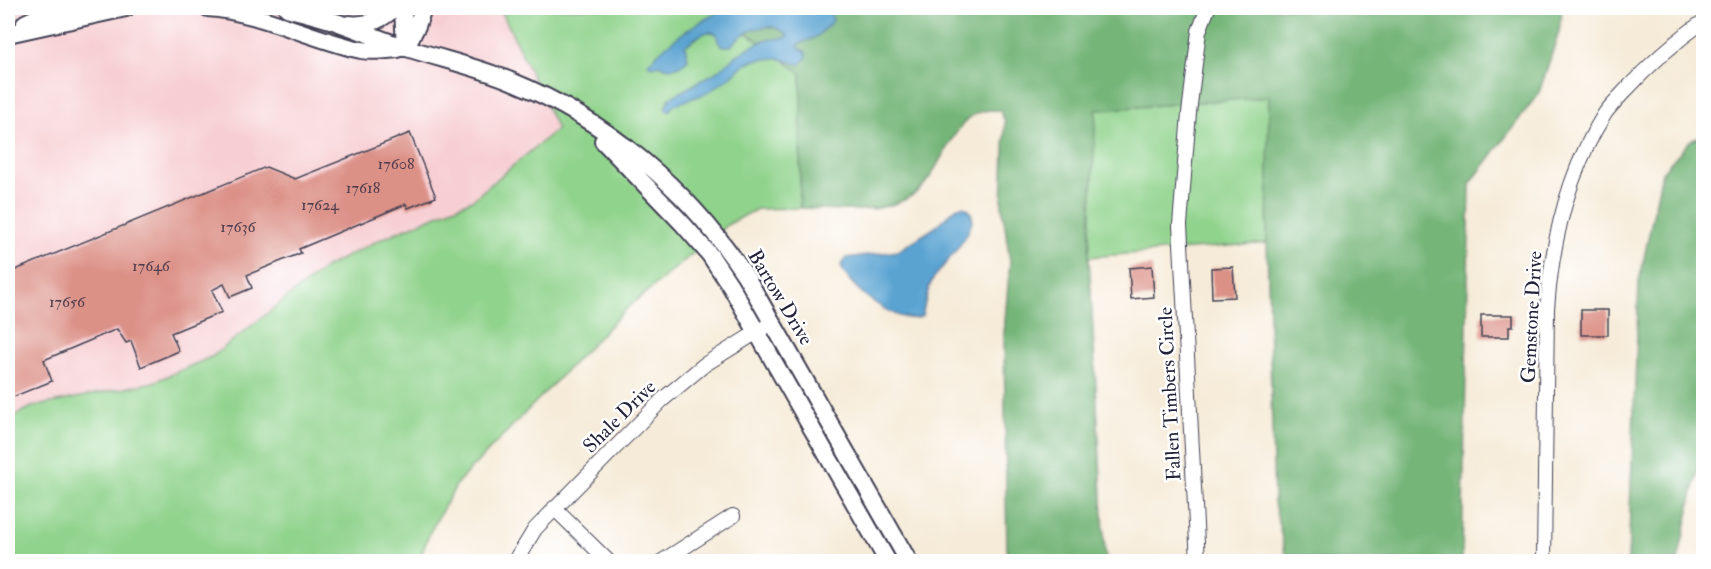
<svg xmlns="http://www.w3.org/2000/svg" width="1711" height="569" font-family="'IM FELL Double Pica',serif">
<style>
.built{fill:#f7cfd3}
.green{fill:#90d38c;stroke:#597a64;stroke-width:1.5}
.forest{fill:#74b578;stroke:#4b6c5a;stroke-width:1.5}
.water{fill:#5aa3d1;stroke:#3e6286;stroke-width:1.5}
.building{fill:#dc9187}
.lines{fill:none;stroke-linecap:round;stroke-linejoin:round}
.minor-casing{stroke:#424053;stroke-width:16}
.tertiary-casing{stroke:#424053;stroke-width:20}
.minor{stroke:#fff;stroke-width:14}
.tertiary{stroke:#fff;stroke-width:16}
.labels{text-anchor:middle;stroke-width:5;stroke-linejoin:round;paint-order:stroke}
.number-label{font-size:16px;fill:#503e4e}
.street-label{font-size:20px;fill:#22223b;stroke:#fff}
</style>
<rect width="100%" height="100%" fill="#fff"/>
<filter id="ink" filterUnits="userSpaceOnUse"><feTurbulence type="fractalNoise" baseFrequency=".0167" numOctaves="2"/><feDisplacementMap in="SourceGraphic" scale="12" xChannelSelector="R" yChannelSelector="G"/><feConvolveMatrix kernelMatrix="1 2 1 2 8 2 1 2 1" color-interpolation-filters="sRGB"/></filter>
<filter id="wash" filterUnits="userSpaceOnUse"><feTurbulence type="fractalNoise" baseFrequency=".008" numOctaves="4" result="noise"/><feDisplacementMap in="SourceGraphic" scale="24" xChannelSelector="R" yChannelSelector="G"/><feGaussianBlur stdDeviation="1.35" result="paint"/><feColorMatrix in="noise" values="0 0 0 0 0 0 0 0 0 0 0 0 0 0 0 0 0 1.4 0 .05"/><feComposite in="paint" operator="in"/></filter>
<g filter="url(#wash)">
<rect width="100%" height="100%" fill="#f6ebd8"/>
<path class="built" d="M8,8H500L557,129L472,200L379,240L326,267L213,356L154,382L32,407L8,419Z"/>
<path class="green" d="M500,8H714L801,73L800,208L757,209L727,225L625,310L458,482L430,532L419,561L8,562V419L32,407L154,382L213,356L326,267L379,240L472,200L557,129Z
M1270,97L1267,243L1089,257L1095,110Z"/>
<path class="forest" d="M714,8H1562L1559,32L1539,93L1470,184L1462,561H1287L1274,503L1267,243L1269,97L1096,110L1089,257L1105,552L1107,561H1007L1004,333L1010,261L1002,206L1005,121L1000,111C952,101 945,174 913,195C880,216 837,210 800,208L801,73Z
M1703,136V446L1678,561H1628L1639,282L1662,172L1690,141Z"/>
<path class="water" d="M726,8H829L833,21L816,37L799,44L798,47L806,52L807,57L800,65L778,58L755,60L742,66L732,76L707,93L674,105L669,111L665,108L670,98L718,71L734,57L752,46L765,40L785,38L788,36C773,18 744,29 731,46H723L718,42L717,34C706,27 694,40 685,46L688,59C681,68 670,70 660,65L652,67L648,64C669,39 697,23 726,8Z
M962,206C994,215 941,267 933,279C927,289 925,304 922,316C901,329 846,286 841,265L846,258L898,251L934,228L956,208Z"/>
<g id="blocks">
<path class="building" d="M410,133L436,197L408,208L406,204L299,249L301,253L247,275L252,288L230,297L224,284L212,290L222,312L171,333L179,351L141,367L131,341L126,343L117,329L44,360L52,381L8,399V273L266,167L295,179Z
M1152,266L1154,297L1131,299L1129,268Z
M1233,267L1235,297L1212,298L1211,268Z
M1581,310H1608V335H1581Z
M1481,315H1513V326H1509V337H1481Z"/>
</g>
</g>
<g filter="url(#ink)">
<use href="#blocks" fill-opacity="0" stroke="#424053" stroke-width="1.5"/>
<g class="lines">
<defs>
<path id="minor" d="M554,508L609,562
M515,562L535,529L662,400L704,365L773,322
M661,562L733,516
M1198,562L1180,225L1189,113L1199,31L1208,8
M1544,562L1547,309C1552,241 1567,174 1604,115C1609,107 1616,101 1622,94C1647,67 1674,42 1704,21"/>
<path id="tertiary" d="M208,8C261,12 310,39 361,50C373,52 387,50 398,49
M287,8C304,13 322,17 339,23C362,31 384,41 407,48C441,59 478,67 511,81C607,120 688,189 745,275L909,562
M403,8L405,48
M25,23L57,8
M349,24C367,26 381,21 394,8
M8,34L126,8
M405,48L417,26L423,8
M603,141L682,223L710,255L730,285L888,562"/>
</defs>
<use href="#minor" class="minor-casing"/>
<use href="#tertiary" class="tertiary-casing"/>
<use href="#minor" class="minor"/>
<use href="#tertiary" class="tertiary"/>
</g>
</g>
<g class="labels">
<g class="number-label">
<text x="396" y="169">17608</text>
<text x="363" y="193">17618</text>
<text x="320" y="210">17624</text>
<text x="238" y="232">17636</text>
<text x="151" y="271">17646</text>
<text x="67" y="307">17656</text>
</g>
<g class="street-label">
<text transform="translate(781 297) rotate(59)" y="7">Bartow Drive</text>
<text transform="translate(1531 317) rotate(-87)" y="7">Gemstone Drive</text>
<text transform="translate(1169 394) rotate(-93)" y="7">Fallen Timbers Circle</text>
<text transform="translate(619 416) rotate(-45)" y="7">Shale Drive</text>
</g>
</g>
<rect width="1711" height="569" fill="none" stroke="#fff" stroke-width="30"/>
</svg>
